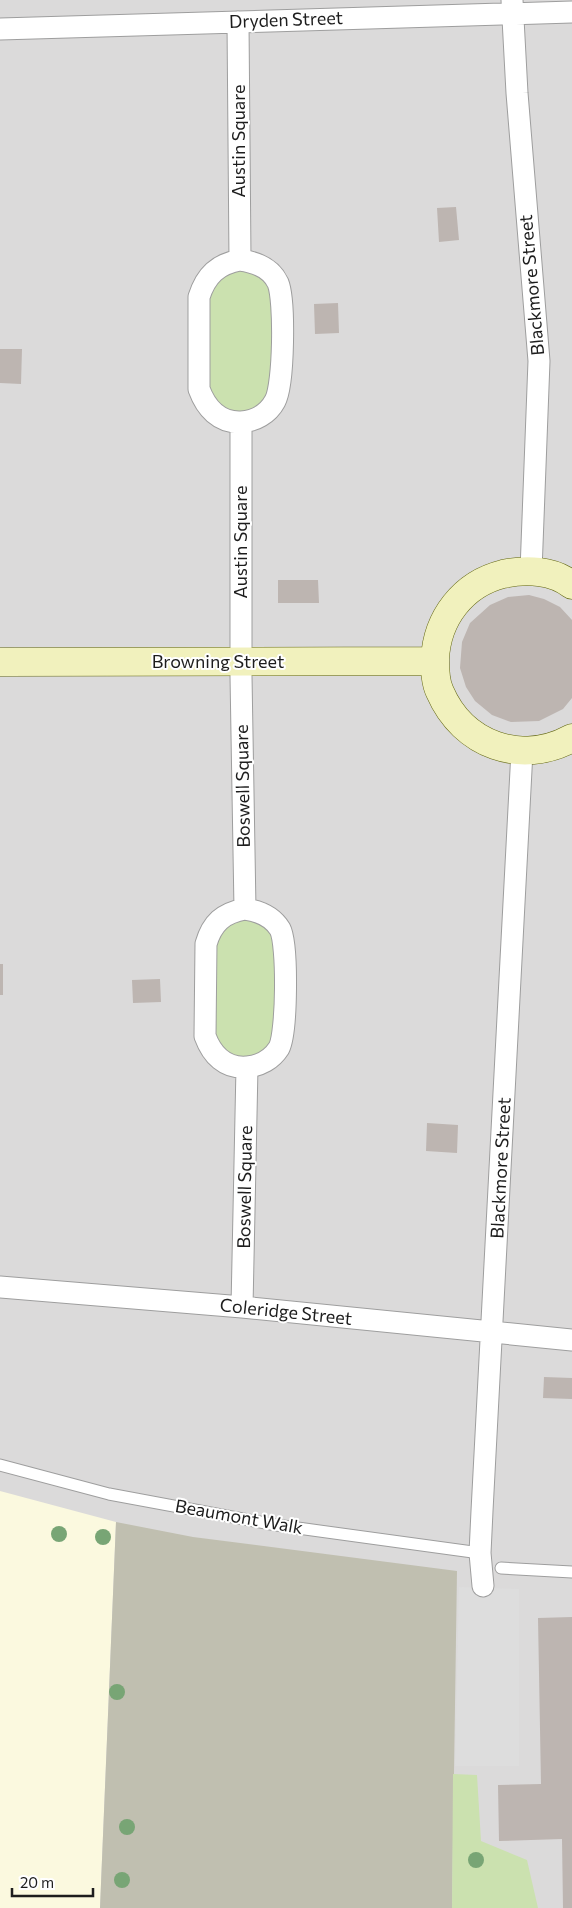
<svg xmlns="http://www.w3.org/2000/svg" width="572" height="1908" font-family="Commissioner,sans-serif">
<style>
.residential{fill:#dbdada}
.education{fill:#fbf9df}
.construction{fill:#c0bfb0}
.grass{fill:#cbe1af}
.parking{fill:#ddd}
.building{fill:#bdb5b1}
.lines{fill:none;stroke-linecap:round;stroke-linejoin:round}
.lane-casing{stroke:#9e9e9e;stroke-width:13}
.street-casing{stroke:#9e9e9e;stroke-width:23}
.secondary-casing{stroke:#626611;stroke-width:29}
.lane{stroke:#fff;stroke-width:11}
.street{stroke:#fff;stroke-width:21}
.secondary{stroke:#f1f1bd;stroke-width:28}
.tree{fill:#78a575}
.labels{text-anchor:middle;stroke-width:4;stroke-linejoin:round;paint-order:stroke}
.street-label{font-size:18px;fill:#1d1d1d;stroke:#fff}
</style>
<rect width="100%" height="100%" fill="#ede9e4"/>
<path class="residential" d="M0,0H572V1908H0Z"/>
<path class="education" d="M0,1491L116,1522L100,1908H0Z"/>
<path class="construction" d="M116,1522L193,1537L457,1571L452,1908H100Z"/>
<path class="grass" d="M251,269L271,286L274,382L269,397L248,414L223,410L207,387V298L210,287L229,270Z
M234,919H254C259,923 268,928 272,933C279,944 277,1032 270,1043C256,1067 222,1060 214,1034C212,1027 214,1015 215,1007C215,983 216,959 216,935Z
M453,1774L477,1775L481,1841L527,1860L538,1908H452Z"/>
<path class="parking" d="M459,1587L519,1589V1766H455Z"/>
<path class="building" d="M456,207L459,240L439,242L437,208Z
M338,303L339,333L315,334L314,304Z
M0,349H22L21,384L0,383Z
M278,580H318L319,603H278Z
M529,595L544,599L560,607L572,620V698L563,709L539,721L511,722L492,715L475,701L466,687L460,668L462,642L470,623L490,605L508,597Z
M0,964H3V995H0Z
M160,979L161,1002L133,1003L132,980Z
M427,1123L458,1125L457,1153L426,1151Z
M544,1377L572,1378V1399L543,1398Z
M572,1617V1908H563L562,1839L499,1841L498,1785L541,1784L538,1618Z"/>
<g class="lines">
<defs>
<path id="lane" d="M0,1465L109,1494L276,1525L480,1553
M501,1568L572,1572"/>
<path id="street" d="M512,0L517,93L539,361L531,571
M238,22L240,260C255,262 271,268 278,283C285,300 284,385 275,401C268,414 255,421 241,422
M0,29L572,12
M240,260C218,264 206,275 199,297V389C206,408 219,423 241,422V676L245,909C259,911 272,916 280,929C288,944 287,1033 279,1048C272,1059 260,1066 247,1067
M0,1287L242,1307L572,1340
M242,1307L247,1067C225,1069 212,1055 205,1036L206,944C212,923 223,913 245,909
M483,1586L480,1553L482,1511L522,751"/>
<path id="secondary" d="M572,585C553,570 526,569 503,574C463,584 437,618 435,659C435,670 435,682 440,692C463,745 521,766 572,738
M0,662L435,661"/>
</defs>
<use href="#lane" class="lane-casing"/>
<use href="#street" class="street-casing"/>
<use href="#secondary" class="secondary-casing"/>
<use href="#lane" class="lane"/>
<use href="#street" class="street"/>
<use href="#secondary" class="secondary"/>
</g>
<g class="tree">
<circle cx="59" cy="1534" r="8"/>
<circle cx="103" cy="1537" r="8"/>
<circle cx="117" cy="1692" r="8"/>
<circle cx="127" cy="1827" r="8"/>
<circle cx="476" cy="1860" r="8"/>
<circle cx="122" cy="1880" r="8"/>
</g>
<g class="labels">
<g class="street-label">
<text transform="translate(286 20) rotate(-2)" y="6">Dryden Street</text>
<text transform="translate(239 141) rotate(-90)" y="6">Austin Square</text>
<text transform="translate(532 285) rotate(-95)" y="6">Blackmore Street</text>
<text transform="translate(241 542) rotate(-90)" y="6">Austin Square</text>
<text x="218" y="668">Browning Street</text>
<text transform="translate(243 786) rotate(-91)" y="6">Boswell Square</text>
<text transform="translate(501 1168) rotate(-87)" y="6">Blackmore Street</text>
<text transform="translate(245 1187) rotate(-89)" y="6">Boswell Square</text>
<text transform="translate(286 1312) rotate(6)" y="6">Coleridge Street</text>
<text transform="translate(239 1517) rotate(10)" y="6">Beaumont Walk</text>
</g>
</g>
<path d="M12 1888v8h81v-8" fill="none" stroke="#1d1d1d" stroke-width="2.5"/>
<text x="20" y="1888" font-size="15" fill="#1d1d1d" stroke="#ffffff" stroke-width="4" paint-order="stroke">20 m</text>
</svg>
